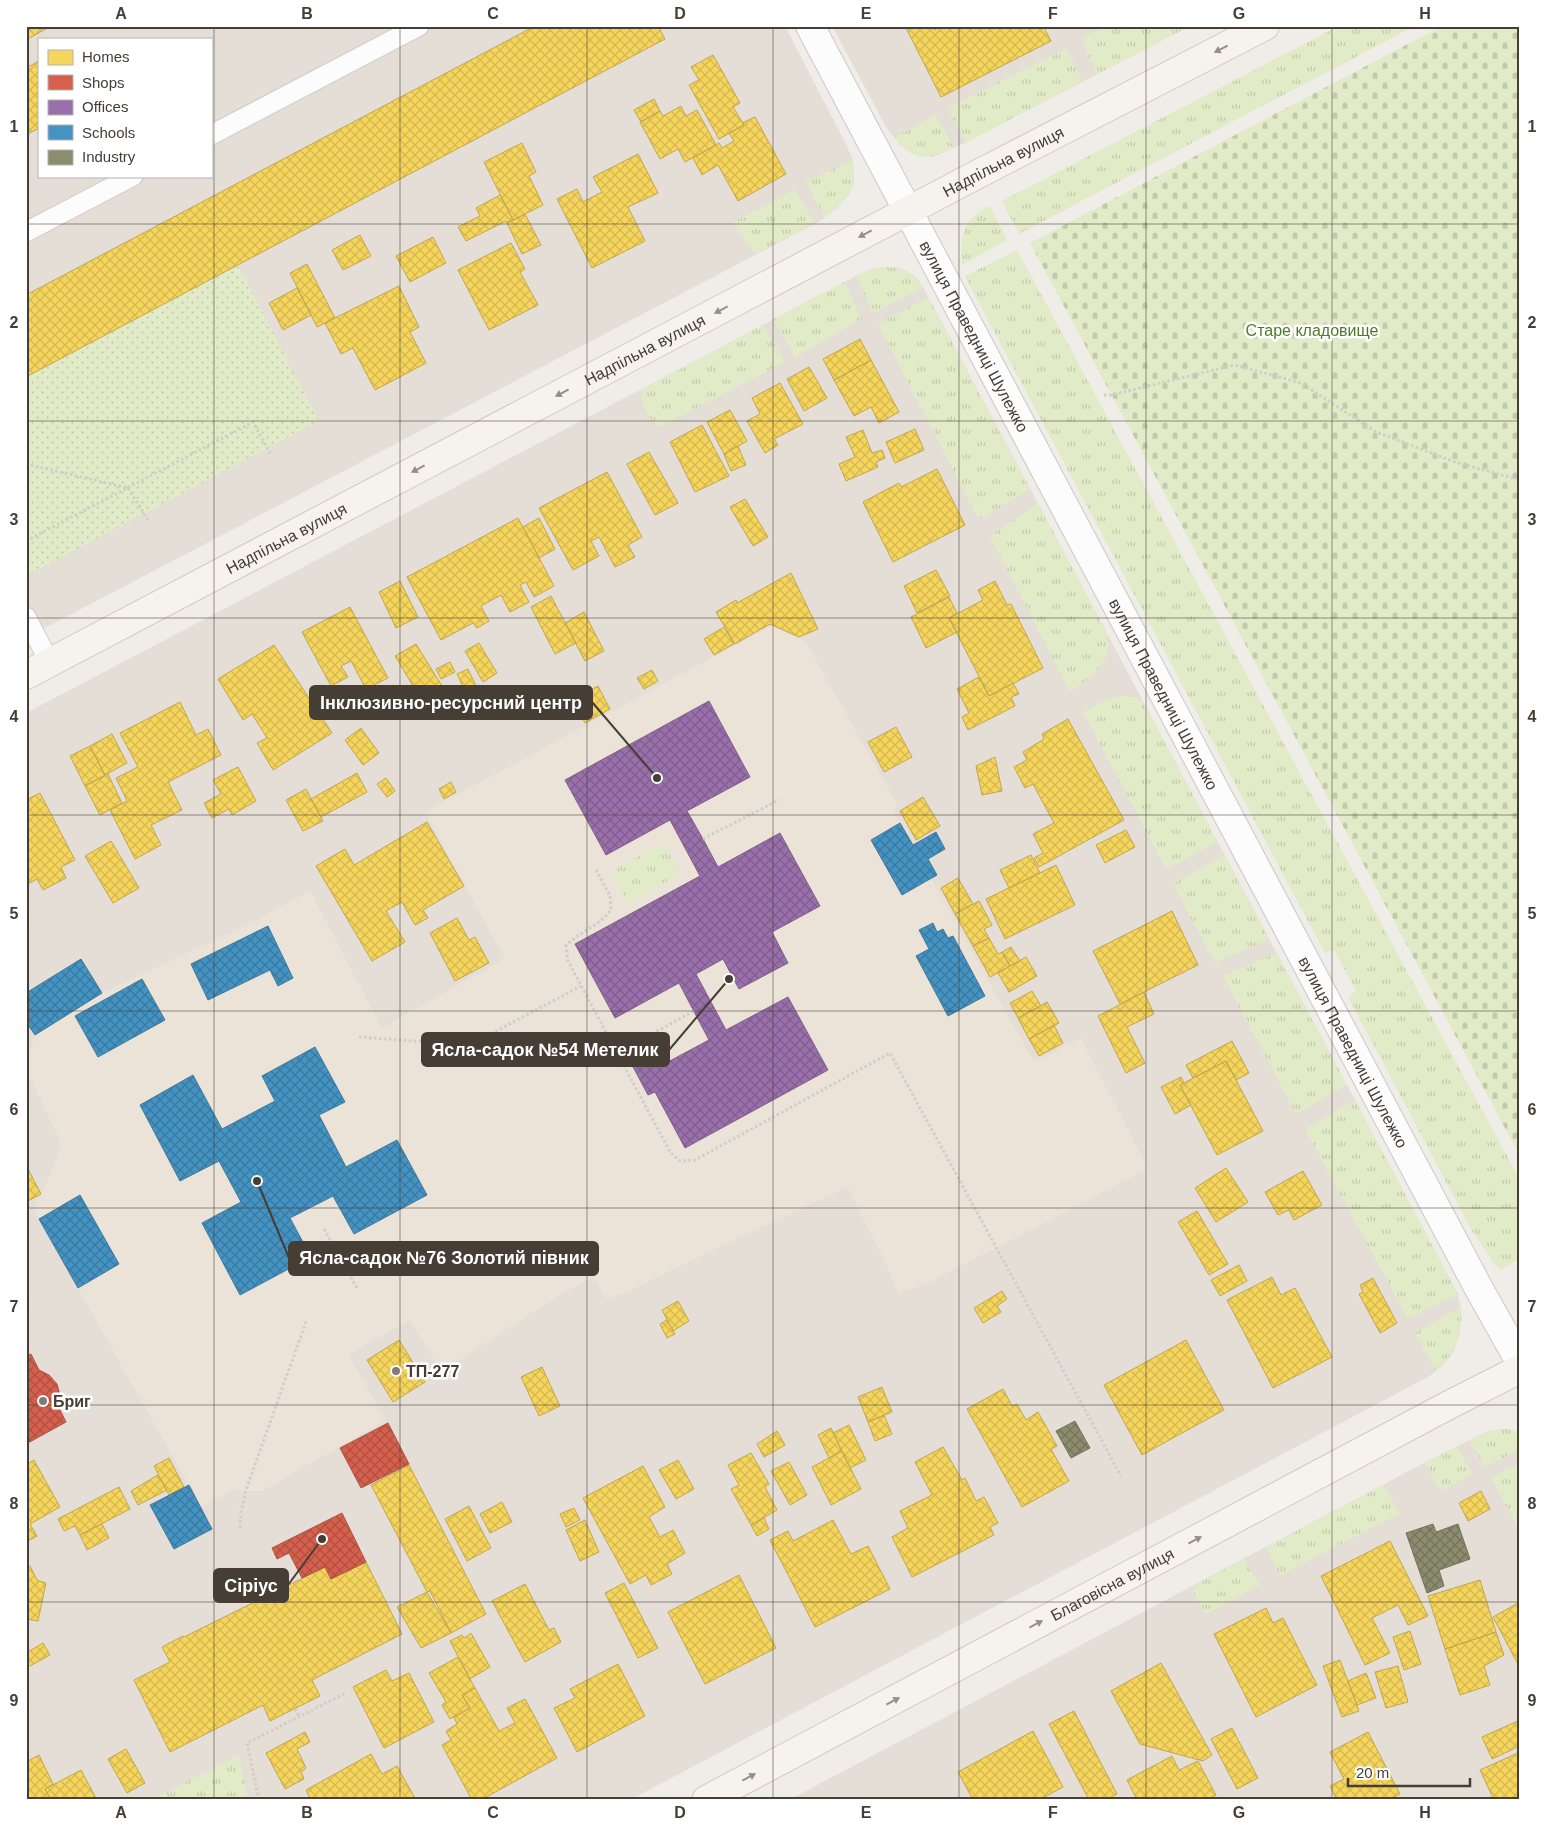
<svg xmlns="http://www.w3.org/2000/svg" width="1546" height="1826" font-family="Helvetica,sans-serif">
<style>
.residential{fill:#e4ded6;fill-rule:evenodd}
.education{fill:#ebe3d8}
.grass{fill:url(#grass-tufts)}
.cemetery{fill:url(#cemetery-stones)}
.park{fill:url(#park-dots)}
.homes{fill:url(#homes-cross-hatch);stroke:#c1a750}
.shops{fill:url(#shops-cross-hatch);stroke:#ab5646}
.offices{fill:url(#offices-cross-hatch);stroke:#806188}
.schools{fill:url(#schools-cross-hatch);stroke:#447998}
.industry{fill:url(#industry-cross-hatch);stroke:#77745d}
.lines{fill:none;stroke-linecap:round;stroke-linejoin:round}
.lane-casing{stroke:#cdc9c5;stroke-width:21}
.street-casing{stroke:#cdc9c5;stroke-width:30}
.secondary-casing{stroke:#d0c9c0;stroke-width:30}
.path{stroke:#d1cdca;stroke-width:3;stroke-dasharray:2.5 2.5;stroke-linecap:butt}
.lane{stroke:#fdfcfc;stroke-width:19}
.street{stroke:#fdfcfc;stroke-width:28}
.secondary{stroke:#f6f3ee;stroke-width:28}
.oneway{fill:#958f88}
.grid{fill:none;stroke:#463d35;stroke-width:1;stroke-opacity:0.55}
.poi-dot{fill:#827b74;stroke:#fff;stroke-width:2}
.labels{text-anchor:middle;stroke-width:5;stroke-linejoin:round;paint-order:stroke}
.street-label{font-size:16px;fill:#463d35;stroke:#fff}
.park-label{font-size:16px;fill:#517a26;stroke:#fff}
.poi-label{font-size:16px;font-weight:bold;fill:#463d35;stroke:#fff;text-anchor:start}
.leader{fill:none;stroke:#463d35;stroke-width:2}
.callout-dot{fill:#463d35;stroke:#fff;stroke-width:2}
.callout{fill:#463d35;stroke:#463d35;stroke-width:2}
.callout-label{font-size:18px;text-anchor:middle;font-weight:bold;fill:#fff}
.neatline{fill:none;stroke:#463d35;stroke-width:2}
.grid-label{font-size:16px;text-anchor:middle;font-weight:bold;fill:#463d35}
</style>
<defs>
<pattern id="grass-tufts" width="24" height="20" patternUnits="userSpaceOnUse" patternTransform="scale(1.25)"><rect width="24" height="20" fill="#e2ebc8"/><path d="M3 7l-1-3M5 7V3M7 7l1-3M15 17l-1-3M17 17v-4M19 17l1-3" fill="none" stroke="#c3caac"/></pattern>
<pattern id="cemetery-stones" width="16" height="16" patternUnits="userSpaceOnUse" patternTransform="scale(1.25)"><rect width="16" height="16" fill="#e2ebc8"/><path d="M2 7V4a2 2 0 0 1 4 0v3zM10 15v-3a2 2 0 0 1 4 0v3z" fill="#c3caac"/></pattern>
<pattern id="park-dots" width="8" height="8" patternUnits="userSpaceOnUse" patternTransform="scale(1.25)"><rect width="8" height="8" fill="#e2ebc8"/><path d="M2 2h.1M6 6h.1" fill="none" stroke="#c3caac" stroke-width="1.8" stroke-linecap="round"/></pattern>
<pattern id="homes-cross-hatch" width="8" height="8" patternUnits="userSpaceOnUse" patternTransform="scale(1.25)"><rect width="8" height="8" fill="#f6d55c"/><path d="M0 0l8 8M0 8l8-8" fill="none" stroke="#d4b851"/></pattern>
<pattern id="shops-cross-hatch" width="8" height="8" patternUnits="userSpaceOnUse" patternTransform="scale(1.25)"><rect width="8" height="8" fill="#d6604d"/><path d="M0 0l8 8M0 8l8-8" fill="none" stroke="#af5041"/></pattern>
<pattern id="offices-cross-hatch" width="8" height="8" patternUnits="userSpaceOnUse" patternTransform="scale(1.25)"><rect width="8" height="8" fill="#9970ab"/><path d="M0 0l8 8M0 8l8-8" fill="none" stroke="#7f5d8c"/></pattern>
<pattern id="schools-cross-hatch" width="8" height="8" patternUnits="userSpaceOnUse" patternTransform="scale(1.25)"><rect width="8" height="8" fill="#4393c3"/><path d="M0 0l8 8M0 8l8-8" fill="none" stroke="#3a799f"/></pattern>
<pattern id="industry-cross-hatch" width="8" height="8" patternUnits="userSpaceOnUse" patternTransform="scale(1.25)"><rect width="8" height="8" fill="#8c8c6e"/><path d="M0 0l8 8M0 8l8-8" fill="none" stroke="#74745b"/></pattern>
</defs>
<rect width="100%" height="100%" fill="#f0ede9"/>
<path class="residential" d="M26,26H785L847,146L853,160L854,183L849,195L837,208L820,221L26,638ZM39,39H211V176H39Z
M832,26H1190L963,144L932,157L912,154L900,145L894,138L886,127Z
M885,267H897L906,271L916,277L923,287L1458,1294L1462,1315L1460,1333L1454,1351L1442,1367L1428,1377L630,1800H26V713L856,276L875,268Z
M1498,1429H1507L1520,1433V1800H789L1437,1456L1486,1432Z"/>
<path class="education" d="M771,626L805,641L893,797L898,806L893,810L1034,1062L1081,1038L1148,1169L924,1285L899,1292L848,1187L717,1248L625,1293L606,1299L593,1276L539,1308L441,1372L410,1320L348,1355L386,1420L262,1491L233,1490L201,1507L34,1210L60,1151L59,1139L26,1068L35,1035L102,993L247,925L310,891L382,1028L505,959L425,812Z"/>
<path class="grass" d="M1106,26H1190L1097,74L1081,39Z
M1339,26H1415L1019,234L1002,201Z
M1066,48L1082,81L966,143L948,108Z
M936,115L954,148C927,160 915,162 894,138Z
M853,160C857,188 848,201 824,217L806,182Z
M795,190L814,223L757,253L749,248L733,222Z
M990,206L1007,240L962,265C959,239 963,217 990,206Z
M1017,250L1520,1180V1258L1501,1270L1493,1263L1471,1229L1348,997L1356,991L1334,950L1325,953L974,294L965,276Z
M885,267C903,268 912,273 923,287L873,313L856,276L875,268Z
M844,282L862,319L795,357L773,319Z
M928,297L1030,489L979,520L878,324Z
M763,325L785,362L660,427C648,418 640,404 641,390Z
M1038,503L1107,633C1113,663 1092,676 1070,692L990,536Z
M1119,696C1131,695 1137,696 1145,706L1218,842L1166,869L1083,712L1108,699Z
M663,843L680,874L628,903L611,872Z
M1224,855L1269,939L1215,963L1173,884Z
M1276,953L1347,1085L1296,1114L1223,976Z
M1355,1100L1458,1294L1408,1319L1305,1129Z
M1461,1307C1463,1332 1455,1356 1436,1372L1415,1333Z
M1498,1429H1507L1520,1433V1450L1485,1467L1470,1440L1486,1432Z
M1457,1446L1472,1474L1441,1491L1425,1463Z
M1520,1463V1532L1491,1478Z
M1383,1485L1400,1513L1280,1576L1266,1547Z
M1244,1559L1260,1585L1205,1615L1193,1591L1195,1585Z
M239,1755L248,1800H154L153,1799Z"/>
<path class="cemetery" d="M1442,26H1520V1156L1030,243Z"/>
<path class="park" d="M238,265L319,421L26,576V377Z"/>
<path class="homes" d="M26,26H51L26,40Z
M535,26H658L665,39L26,377V295Z
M905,26H933L934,30L942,26H1043L1051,41L941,97Z
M713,55L740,103L733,107L744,125L719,139L689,85L699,80L691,67Z
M39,61V128L26,135V68Z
M654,99L660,111L641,122L634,110Z
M681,106L686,116L697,110L716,145L685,162L678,149L660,159L640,122L660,111L663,116Z
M755,117L786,174L738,201L718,165L702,175L693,158L719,143L722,148L734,141L729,133L744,125L742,123Z
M522,143L536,172L529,176L543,205L513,220L484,162Z
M638,154L658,193L628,207L645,241L592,268L557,199L577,189L583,202L602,192L593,177Z
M500,195L513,220L507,223L506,221L466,241L458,227L480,216L476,208Z
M525,214L541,245L522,254L507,223Z
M360,235L371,256L343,270L332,250Z
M433,237L446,263L410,282L396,256Z
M511,243L525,269L520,272L538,305L489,330L458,270Z
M307,264L335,318L317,327L290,273Z
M399,286L419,327L410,332L426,363L375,390L353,348L341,354L325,323Z
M297,288L311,315L283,330L269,303Z
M860,339L871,360L834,380L823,359Z
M871,360L899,412L879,423L871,407L854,416L834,380Z
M809,367L827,398L804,411L787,379Z
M780,383L803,424L774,439L778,445L765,453L747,421L760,414L752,398Z
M730,410L747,441L724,454L707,422Z
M702,425L729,476L695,492L670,442Z
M915,429L924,450L895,463L886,442Z
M863,430L872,453L882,450L885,458L876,462L878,467L846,481L839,464L855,457L846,437Z
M738,446L746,465L731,471L724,454Z
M649,452L678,503L655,515L627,464Z
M937,469L965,525L893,562L863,502L899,483L901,487Z
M607,472L642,537L628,545L635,557L615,567L599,537L591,541L599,556L573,570L539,508Z
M745,499L768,537L753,546L730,507Z
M518,518L554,586L534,597L526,582L520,585L529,602L510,612L501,595L481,606L489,621L477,628L473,623L441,640L407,577Z
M539,518L555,549L539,558L523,527Z
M936,570L950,596L917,613L904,586Z
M791,573L818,629L799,637L770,624L735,644L716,612L736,600L737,603Z
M400,581L418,617L396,628L379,592Z
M995,581L1007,605L1011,604L1043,668L989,696L949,618L983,600L978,590Z
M551,596L576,643L555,654L531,607Z
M949,597L957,613L949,618L957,632L926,648L911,617Z
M350,607L388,678L366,689L351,661L341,666L348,677L331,686L302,632Z
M584,612L604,651L585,661L565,623Z
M724,627L734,644L714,655L704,639Z
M479,643L497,673L483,682L465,651Z
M416,644L442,686L421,699L395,656Z
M274,645L332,733L273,770L257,743L267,738L252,714L243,720L218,679Z
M450,662L455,672L441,679L436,669Z
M468,669L476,686L465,691L457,674Z
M652,670L658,681L644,689L637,678Z
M979,677L989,696L1013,683L1019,694L1011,697L1015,706L968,730L962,717L969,713L957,689Z
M598,686L610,709L585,723L573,699Z
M180,702L196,735L208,729L221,755L168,782L182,810L151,825L161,845L135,859L110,810L127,801L116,778L138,767L120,733Z
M1068,719L1124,820L1039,867L1034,858L1043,853L1033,834L1054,823L1033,784L1025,788L1014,767L1027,760L1023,752L1044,739L1042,734Z
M896,727L912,757L884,772L868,742Z
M361,728L379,753L363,765L345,740Z
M112,734L127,763L105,775L90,746Z
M90,746L105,775L85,786L70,756Z
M995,757L1002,791L982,795L976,766Z
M238,767L256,801L232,815L229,809L212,818L204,803L221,794L213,780Z
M357,773L367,792L321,817L311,799Z
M108,774L122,803L100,815L85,786Z
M386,778L395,791L387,797L377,784Z
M451,782L456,792L444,799L439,789Z
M306,789L323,821L303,831L286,800Z
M40,793L75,860L61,867L66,878L43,890L37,879L26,885V800Z
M923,797L940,826L916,840L900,811Z
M427,822L464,886L423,910L428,918L415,925L402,902L386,911L405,942L372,961L316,866L345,849L354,865Z
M1126,830L1135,847L1105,863L1096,845Z
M111,841L139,888L113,903L85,856Z
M1031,855L1040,873L1009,888L1000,870Z
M1056,865L1075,905L1005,939L986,899Z
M958,878L973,904L955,914L941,888Z
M979,901L992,925L984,929L989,938L973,946L955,914Z
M1172,911L1198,965L1120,1004L1093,951Z
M457,918L469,940L475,937L489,963L455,981L430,933Z
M989,938L998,954L1002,952L1010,966L990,977L973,946Z
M1011,947L1020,961L1010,966L1002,952Z
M1026,957L1037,976L1009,992L998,973Z
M1032,991L1041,1006L1018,1018L1010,1003Z
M1144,992L1154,1014L1127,1027L1145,1063L1126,1073L1098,1016Z
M1047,1002L1059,1023L1029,1039L1018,1018Z
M1054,1025L1063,1043L1039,1056L1029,1039Z
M1232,1041L1249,1073L1236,1080L1226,1061L1193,1078L1186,1065Z
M1226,1061L1263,1131L1217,1155L1180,1085Z
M1181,1077L1184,1083L1180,1085L1191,1105L1175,1114L1161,1087Z
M26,1165L41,1194L26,1202Z
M1226,1168L1248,1202L1216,1222L1195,1188Z
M1303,1171L1322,1205L1294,1220L1289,1210L1278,1215L1265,1192Z
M1197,1211L1228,1264L1209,1275L1178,1222Z
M1239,1265L1247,1281L1220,1296L1211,1280Z
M1272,1277L1281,1295L1295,1288L1332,1357L1273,1388L1227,1300Z
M1373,1278L1397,1323L1380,1333L1359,1294L1363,1292L1360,1285Z
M1002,1291L1007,1299L997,1306L1001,1312L983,1323L974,1308Z
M678,1301L689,1321L673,1331L662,1310Z
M667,1320L675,1334L667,1338L660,1324Z
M399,1340L425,1382L393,1402L367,1360Z
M1186,1340L1224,1410L1142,1455L1104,1385Z
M542,1367L560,1406L539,1416L521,1377Z
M882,1387L892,1412L868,1422L858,1397Z
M1003,1389L1012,1406L1017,1404L1026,1420L1038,1412L1057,1446L1051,1449L1069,1481L1022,1507L967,1409Z
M884,1415L892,1434L875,1441L868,1422Z
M849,1425L866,1460L850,1468L833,1433Z
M831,1428L842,1451L829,1458L818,1435Z
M777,1431L785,1445L764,1457L757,1444Z
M943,1447L962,1480L965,1478L976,1501L984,1497L998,1523L990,1527L994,1535L912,1577L892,1537L908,1528L900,1511L932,1495L915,1462Z
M842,1451L861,1489L831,1505L812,1467Z
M751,1453L769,1484L765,1487L777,1510L751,1525L731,1489L739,1485L728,1465Z
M169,1458L184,1487L169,1495L154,1466Z
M34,1460L60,1507L30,1524L37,1536L26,1542V1465Z
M678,1460L694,1489L676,1499L659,1470Z
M789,1462L807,1495L790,1505L771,1471Z
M409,1465L486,1614L451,1633L430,1591L427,1592L371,1485Z
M643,1466L665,1507L649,1517L660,1537L673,1530L685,1553L667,1564L672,1574L651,1585L646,1575L630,1584L583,1498Z
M158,1475L167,1490L138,1505L131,1491Z
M119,1487L130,1509L80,1535L75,1526L64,1531L58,1519Z
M1481,1491L1490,1509L1468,1521L1459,1503Z
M502,1502L512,1522L490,1533L480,1514Z
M469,1506L491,1548L467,1561L445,1519Z
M574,1508L580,1520L566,1527L560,1514Z
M764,1518L769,1529L757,1536L751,1525Z
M585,1520L599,1552L580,1561L566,1530Z
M833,1520L851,1554L868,1546L890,1589L815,1627L770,1540L788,1531L793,1541Z
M102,1524L109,1538L87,1550L80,1535Z
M1390,1541L1428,1616L1408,1625L1398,1605L1372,1618L1390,1653L1365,1665L1321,1576Z
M366,1562L402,1634L312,1680L320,1696L270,1721L263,1705L170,1752L134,1680L170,1662L162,1647L183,1636L184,1637L325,1567L331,1579Z
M30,1566L37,1580L46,1583L38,1621L26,1619V1568Z
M739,1575L776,1648L705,1684L668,1612Z
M1480,1580L1496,1632L1445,1649L1428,1596Z
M624,1583L658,1648L638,1658L605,1593Z
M525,1584L549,1630L554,1628L561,1642L525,1662L492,1601Z
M427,1592L451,1633L421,1648L397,1607Z
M1520,1602V1668L1493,1617Z
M1266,1608L1273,1623L1283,1618L1317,1685L1256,1717L1214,1634Z
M1410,1631L1421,1664L1404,1670L1393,1637Z
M1496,1632L1504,1655L1484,1666L1490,1685L1460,1695L1445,1649Z
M471,1633L490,1667L470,1679L450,1641L462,1635L464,1638Z
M43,1643L50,1655L26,1668V1653Z
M458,1657L475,1688L462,1695L470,1708L450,1719L442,1705L446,1702L429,1673Z
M1340,1660L1359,1711L1342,1717L1323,1666Z
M1161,1663L1212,1755L1203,1761L1140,1744L1111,1691Z
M618,1664L645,1716L577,1752L554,1708L575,1698L570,1689Z
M1398,1666L1408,1702L1386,1708L1375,1672Z
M386,1670L392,1681L409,1673L434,1722L384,1748L353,1687Z
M1366,1673L1376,1698L1357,1705L1348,1681Z
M475,1688L499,1731L515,1723L507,1708L525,1699L557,1758L481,1800H472L442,1745L451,1740L446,1731L457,1724L454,1717L470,1708L462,1695Z
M1074,1711L1117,1794L1105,1800H1089L1049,1724Z
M1520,1720V1746L1492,1759L1482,1737Z
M1232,1728L1258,1778L1237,1789L1211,1739Z
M1033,1731L1063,1787L1039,1800H973L958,1772Z
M305,1732L310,1742L297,1749L306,1768L301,1772L304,1779L285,1789L266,1753Z
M1368,1732L1400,1794L1388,1800H1337L1330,1786L1344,1779L1330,1752Z
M126,1749L145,1783L127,1793L108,1759Z
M1520,1752V1800H1494L1480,1770Z
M371,1754L382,1774L397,1766L416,1800H311L306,1790Z
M39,1755L53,1784L45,1789L51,1800H26V1762Z
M1172,1756L1179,1770L1198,1761L1216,1795L1206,1800H1137L1127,1780Z
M81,1770L97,1800H51L45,1789Z"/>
<path class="shops" d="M31,1354L39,1370L49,1375L57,1384L60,1395L58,1406L66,1422L26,1444V1356Z
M388,1423L409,1464L361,1488L340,1448Z
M342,1513L366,1562L331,1579L325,1567L302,1578L289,1553L277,1559L272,1548Z"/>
<path class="offices" d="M709,701L750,777L687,811L703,839L718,867L780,833L820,906L772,932L788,963L739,989L723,959L696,974L726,1030L788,997L828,1070L685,1148L655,1092L648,1095L632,1065L656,1051L664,1064L709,1040L679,983L615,1018L575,944L700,876L670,820L606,855L565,780Z"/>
<path class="schools" d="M900,823L913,845L936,832L945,849L928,859L937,875L902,895L871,840Z
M933,923L937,932L943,929L948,938L953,936L985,996L948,1016L916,956L929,949L919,930Z
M268,926L293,978L278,986L270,970L208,1000L191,964Z
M81,959L102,993L35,1035L26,1022V993Z
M142,979L165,1020L98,1057L75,1016Z
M315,1047L345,1102L319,1115L346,1167L397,1140L427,1195L354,1234L333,1196L290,1218L311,1257L240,1295L202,1223L241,1202L219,1161L180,1181L140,1105L193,1075L222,1129L275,1101L262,1076Z
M80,1195L119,1264L78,1288L39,1219Z
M189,1485L212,1529L174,1549L150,1505Z"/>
<path class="industry" d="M1075,1421L1090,1448L1071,1458L1056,1431Z
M1433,1524L1436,1532L1458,1524L1470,1559L1439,1570L1444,1586L1427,1593L1406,1533Z"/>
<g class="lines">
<defs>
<path id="lane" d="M211,135L419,26
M26,232L133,176
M26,617L50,663"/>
<g id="street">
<path id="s1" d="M810,26L1478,1287L1520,1362"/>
</g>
<g id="secondary">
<path id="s2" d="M26,675L980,173L1265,26"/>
<path id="s3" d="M706,1800L1447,1406L1520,1369"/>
</g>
</defs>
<use href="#lane" class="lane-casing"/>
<use href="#street" class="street-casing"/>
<use href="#secondary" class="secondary-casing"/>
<path class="path" d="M1104,395H1111L1235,365L1301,383L1376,432L1455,462L1520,480
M26,464L128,488L148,520
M26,541L253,422L271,455
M703,839L779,800
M596,870L610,896L611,910C598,927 581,930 566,946L568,961L670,1152L680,1161L695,1160L890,1053L1121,1476
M359,1037L470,1045L581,986
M617,1053L694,1011
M324,1229L358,1290
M240,1528L241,1512L246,1490L307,1319
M295,1709L299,1716
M259,1800L247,1743L346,1693"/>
<use href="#lane" class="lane"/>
<use href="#street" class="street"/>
<use href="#secondary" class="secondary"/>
</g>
<defs><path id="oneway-solid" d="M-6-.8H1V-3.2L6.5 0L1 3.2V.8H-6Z" transform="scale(1.25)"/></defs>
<g class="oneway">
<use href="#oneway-solid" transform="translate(1221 49) rotate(153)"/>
<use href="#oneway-solid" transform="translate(865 234) rotate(152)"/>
<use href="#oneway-solid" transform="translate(721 310) rotate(152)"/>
<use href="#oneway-solid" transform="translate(562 393) rotate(152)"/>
<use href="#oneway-solid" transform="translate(418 469) rotate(152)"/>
<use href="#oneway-solid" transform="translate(1195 1540) rotate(-28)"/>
<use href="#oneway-solid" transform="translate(1036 1624) rotate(-28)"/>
<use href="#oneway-solid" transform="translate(893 1701) rotate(-28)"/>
<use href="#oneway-solid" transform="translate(749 1777) rotate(-28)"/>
</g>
<path class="grid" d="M214,26V1800M400,26V1800M587,26V1800M773,26V1800M959,26V1800M1146,26V1800M1332,26V1800M26,224H1520M26,421H1520M26,618H1520M26,815H1520M26,1011H1520M26,1208H1520M26,1405H1520M26,1602H1520"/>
<g class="poi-dot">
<circle cx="396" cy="1371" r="5"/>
<circle cx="43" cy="1401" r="5"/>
</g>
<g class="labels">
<g class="street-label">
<text dy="6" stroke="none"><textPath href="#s2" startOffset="1104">Надпільна вулиця</textPath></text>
<text dy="6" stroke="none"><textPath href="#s1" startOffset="351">вулиця Праведниці Шулежко</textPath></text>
<text dy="6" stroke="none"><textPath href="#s2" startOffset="699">Надпільна вулиця</textPath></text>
<text dy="6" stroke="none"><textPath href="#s2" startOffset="294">Надпільна вулиця</textPath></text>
<text dy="6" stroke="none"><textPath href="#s1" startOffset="756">вулиця Праведниці Шулежко</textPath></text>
<text dy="6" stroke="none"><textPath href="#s1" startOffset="1161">вулиця Праведниці Шулежко</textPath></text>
<text dy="6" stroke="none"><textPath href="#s3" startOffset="460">Благовісна вулиця</textPath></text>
</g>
<g class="park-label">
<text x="1312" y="336">Старе кладовище</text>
</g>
<g class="poi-label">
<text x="406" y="1377">ТП-277</text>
<text x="53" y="1407">Бриг</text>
</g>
</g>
<path class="leader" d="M657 778L592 702M729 979L669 1050M257 1181L289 1258M322 1539L288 1585"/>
<g class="callout-dot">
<circle cx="657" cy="778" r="5"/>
<circle cx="729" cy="979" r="5"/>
<circle cx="257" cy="1181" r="5"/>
<circle cx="322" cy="1539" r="5"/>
</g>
<g class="callout">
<rect x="310" y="686" width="282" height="33" rx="5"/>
<rect x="422" y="1033" width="247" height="33" rx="5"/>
<rect x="289" y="1242" width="309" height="33" rx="5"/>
<rect x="214" y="1569" width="74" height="33" rx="5"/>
</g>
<g class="callout-label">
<text x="451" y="709">Інклюзивно-ресурсний центр</text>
<text x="545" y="1056">Ясла-садок №54 Метелик</text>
<text x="444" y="1264">Ясла-садок №76 Золотий півник</text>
<text x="251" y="1592">Сіріус</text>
</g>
<rect width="1546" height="1826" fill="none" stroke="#ffffff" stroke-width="55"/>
<rect x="38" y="38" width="175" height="140" fill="#ffffff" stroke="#b5b1ae"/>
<rect x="48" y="50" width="25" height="15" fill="#f6d55c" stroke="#b5b1ae"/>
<text x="82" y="62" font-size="15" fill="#463d35">Homes</text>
<rect x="48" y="75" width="25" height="15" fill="#d6604d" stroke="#b5b1ae"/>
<text x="82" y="88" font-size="15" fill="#463d35">Shops</text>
<rect x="48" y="100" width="25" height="15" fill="#9970ab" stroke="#b5b1ae"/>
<text x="82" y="112" font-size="15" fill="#463d35">Offices</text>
<rect x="48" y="125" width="25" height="15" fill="#4393c3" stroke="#b5b1ae"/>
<text x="82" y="138" font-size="15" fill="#463d35">Schools</text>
<rect x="48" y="150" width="25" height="15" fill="#8c8c6e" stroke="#b5b1ae"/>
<text x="82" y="162" font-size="15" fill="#463d35">Industry</text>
<path d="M1348 1778v8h122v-8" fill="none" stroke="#463d35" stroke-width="2.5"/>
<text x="1356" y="1778" font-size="15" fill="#463d35" stroke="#ffffff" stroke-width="4" paint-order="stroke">20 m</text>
<rect x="28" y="28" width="1490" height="1770" class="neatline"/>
<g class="grid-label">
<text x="121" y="19">A</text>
<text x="307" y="19">B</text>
<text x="493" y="19">C</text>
<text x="680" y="19">D</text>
<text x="866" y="19">E</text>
<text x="1053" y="19">F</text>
<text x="1239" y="19">G</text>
<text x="1425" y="19">H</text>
<text x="14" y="132">1</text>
<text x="1532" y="132">1</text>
<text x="14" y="328">2</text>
<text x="1532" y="328">2</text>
<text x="14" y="525">3</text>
<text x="1532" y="525">3</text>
<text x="14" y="722">4</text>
<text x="1532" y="722">4</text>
<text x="14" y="919">5</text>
<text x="1532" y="919">5</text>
<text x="14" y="1115">6</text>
<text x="1532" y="1115">6</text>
<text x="14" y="1312">7</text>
<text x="1532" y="1312">7</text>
<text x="14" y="1509">8</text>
<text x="1532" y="1509">8</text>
<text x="14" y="1706">9</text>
<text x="1532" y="1706">9</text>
<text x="121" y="1818">A</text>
<text x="307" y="1818">B</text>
<text x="493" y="1818">C</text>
<text x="680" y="1818">D</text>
<text x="866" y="1818">E</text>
<text x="1053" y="1818">F</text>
<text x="1239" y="1818">G</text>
<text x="1425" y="1818">H</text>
</g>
</svg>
